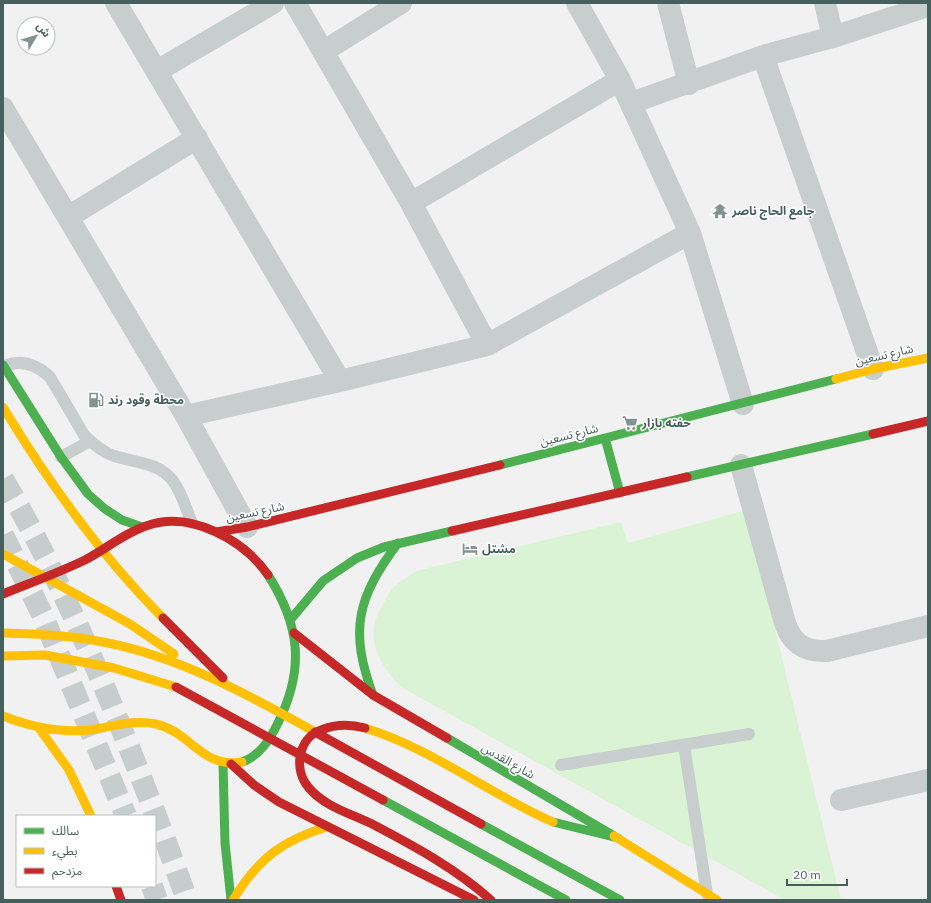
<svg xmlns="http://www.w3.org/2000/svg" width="931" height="903" font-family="'IBM Plex Sans','Noto Sans Arabic',sans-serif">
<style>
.green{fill:#daf3d4}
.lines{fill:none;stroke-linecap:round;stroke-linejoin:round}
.primary-tunnel{stroke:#c7cdcd;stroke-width:22;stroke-dasharray:22 11;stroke-linecap:butt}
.lane{stroke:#c8cecd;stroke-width:12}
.street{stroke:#c8cecd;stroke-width:22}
.fast{stroke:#4caf50;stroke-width:9}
.slow{stroke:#ffc107;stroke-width:9}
.jam{stroke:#c62828;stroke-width:9}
.labels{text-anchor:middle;stroke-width:3;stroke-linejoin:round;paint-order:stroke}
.poi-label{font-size:12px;font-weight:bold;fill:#46615d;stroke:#fff;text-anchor:start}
.street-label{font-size:12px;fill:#46615d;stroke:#fff}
</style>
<rect width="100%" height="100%" fill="#f2f1f2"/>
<path class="green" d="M746,510L841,900H785L401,687C377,662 363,636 383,604C386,599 389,592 393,588C399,581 409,577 416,571L621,522L628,543Z"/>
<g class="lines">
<path class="primary-tunnel" d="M3,479C46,552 81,630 113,708C139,771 164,835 187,900
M3,535L42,614L126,816
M152,886L157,900"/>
<path class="lane" d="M4,366C21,359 36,364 50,377L84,435C93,444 102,452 114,456C134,462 160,463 173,481C182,493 186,509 192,523
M61,457L90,441
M684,745L707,894
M561,765L749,734"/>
<path class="street" d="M116,3L340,381
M295,3L411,203L487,345
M577,3L620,80L690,233L743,404
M668,3L689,84
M825,3L833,37
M324,51L401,3
M763,56L873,369
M157,71L273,3
M631,103L763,56L833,37L928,6
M3,108L186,416L247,527
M411,203L620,80
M68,217L197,138
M186,416L340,381L487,345L690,233
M741,465L785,623C792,644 805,652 827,651L928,626
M841,800L928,780"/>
<path class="fast" d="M3,365L61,457L88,494L105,509L122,520L142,527
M605,438L620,493
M500,465L836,379
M687,477L873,434
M291,619L323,581L357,558L384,547L452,531
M373,695C349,630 357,598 398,543
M447,738L614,836
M242,762C260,756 270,739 278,723C305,669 300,625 268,575
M223,763L225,843L231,900
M383,800L566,900
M553,822L618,838
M481,824L620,900"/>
<path class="slow" d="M836,379L873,369L928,358
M3,407C49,483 100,555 163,618
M3,554L130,624L174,654
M3,633C37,634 70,635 103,642C178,656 249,695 315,732
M3,656L45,655L114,668L176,687
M3,716C31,727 59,733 89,730C112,727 133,719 156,724C191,732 202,769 242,762
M39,728L69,770L91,816
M365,728C433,749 489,794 553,822
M614,836L717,900
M233,900C257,860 282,840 327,827"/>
<path class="jam" d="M873,434L928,421
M452,531L687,477
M216,532L247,527L500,465
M3,594C30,583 58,573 85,560C106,549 126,532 149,525C191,511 244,540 268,575
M163,618L223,678
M294,633L373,695L447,738
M176,687L383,800
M365,728C350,724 336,724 321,730C298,738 293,770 309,788C325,807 352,814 374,825C416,847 456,869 491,900
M315,732L481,824
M231,764L254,785L279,802L474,900
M116,886L121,900"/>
</g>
<defs>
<symbol id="temple-bare" viewBox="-9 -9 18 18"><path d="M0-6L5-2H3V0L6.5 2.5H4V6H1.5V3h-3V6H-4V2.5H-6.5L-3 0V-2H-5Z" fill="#829391" stroke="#fff" stroke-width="2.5" paint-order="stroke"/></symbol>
<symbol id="fuel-bare" viewBox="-9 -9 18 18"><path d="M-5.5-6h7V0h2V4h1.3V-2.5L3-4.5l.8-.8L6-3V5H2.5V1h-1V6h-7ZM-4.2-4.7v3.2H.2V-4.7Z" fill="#829391" stroke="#fff" stroke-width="2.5" paint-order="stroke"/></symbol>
<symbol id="supermarket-bare" viewBox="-9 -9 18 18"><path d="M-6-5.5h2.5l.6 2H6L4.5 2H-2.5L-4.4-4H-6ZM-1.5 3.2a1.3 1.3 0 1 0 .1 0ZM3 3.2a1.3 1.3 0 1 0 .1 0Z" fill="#829391" stroke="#fff" stroke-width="2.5" paint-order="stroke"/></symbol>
<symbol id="hotel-bare" viewBox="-9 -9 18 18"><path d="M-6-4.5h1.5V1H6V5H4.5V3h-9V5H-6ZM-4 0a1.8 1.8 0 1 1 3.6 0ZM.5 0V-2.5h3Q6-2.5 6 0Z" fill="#829391" stroke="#fff" stroke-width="2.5" paint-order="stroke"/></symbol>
</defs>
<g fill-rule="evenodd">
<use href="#temple-bare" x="709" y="200" width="22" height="22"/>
<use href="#fuel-bare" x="85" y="389" width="22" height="22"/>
<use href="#supermarket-bare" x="619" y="412" width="22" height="22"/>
<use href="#hotel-bare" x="459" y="538" width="22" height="22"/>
</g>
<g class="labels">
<g class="poi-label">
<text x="732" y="215">جامع الحاج ناصر</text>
<text x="108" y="404">محطة وقود رند</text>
<text x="642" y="427">حفته بازار</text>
<text x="482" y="553">مشتل</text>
</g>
<g class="street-label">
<text transform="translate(884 355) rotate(-13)" y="4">شارع تسعين</text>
<text transform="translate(569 435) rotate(-14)" y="4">شارع تسعين</text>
<text transform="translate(255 512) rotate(-12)" y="4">شارع تسعين</text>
<text transform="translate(508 761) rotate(30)" y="4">شارع القدس</text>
</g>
</g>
<rect width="931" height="903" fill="none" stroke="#46615d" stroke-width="8"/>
<rect x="16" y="815" width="140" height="72" fill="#ffffff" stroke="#b5c0be"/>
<rect x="24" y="828" width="20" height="6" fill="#4caf50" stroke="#b5c0be"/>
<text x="52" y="835" font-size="12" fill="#46615d">سالك</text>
<rect x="24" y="848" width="20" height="6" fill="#ffc107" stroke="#b5c0be"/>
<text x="52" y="855" font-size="12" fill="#46615d">بطيء</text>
<rect x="24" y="868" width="20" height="6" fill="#c62828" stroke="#b5c0be"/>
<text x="52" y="875" font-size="12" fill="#46615d">مزدحم</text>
<g transform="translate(36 36) rotate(52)"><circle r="19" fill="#ffffff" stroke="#b5c0be"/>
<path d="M0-3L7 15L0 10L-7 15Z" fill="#829391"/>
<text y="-6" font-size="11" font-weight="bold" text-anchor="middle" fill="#46615d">ش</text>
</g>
<path d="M787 879v6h60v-6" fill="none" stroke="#46615d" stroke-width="2"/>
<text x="793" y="879" font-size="12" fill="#46615d" stroke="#ffffff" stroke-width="3" paint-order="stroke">20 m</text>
</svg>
